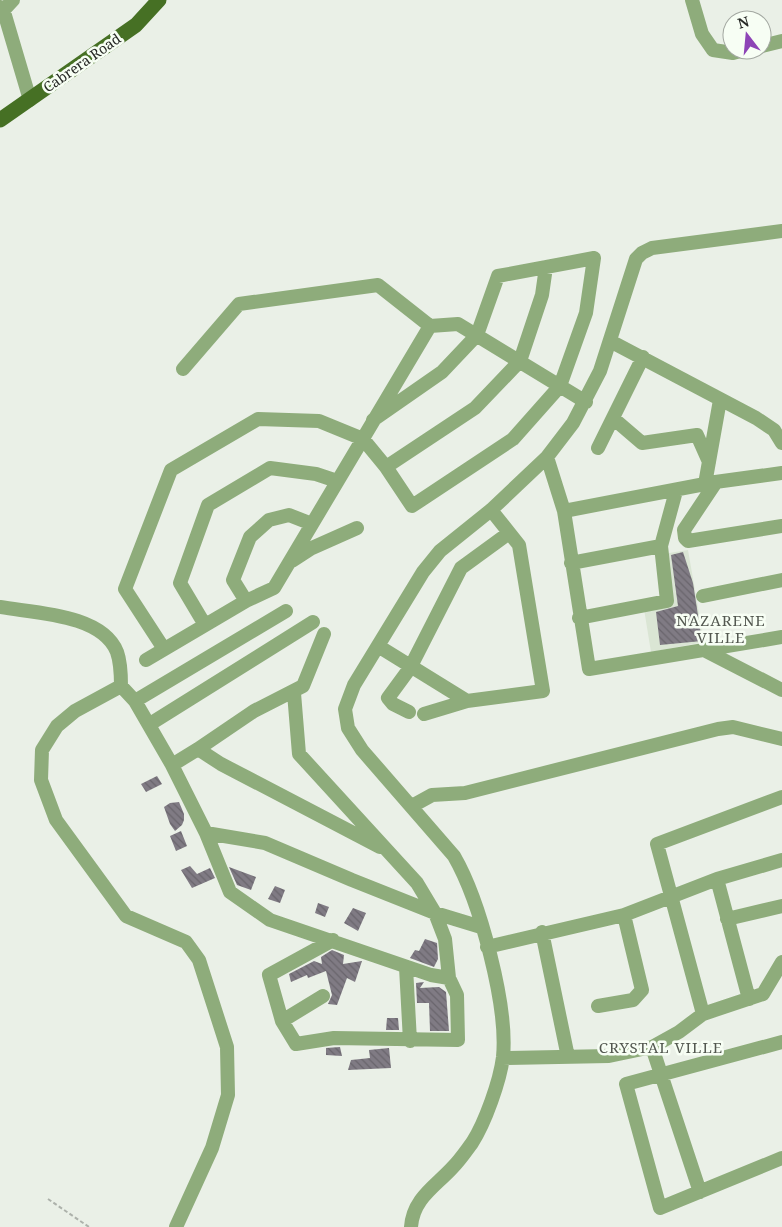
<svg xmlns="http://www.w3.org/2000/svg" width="782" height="1227" font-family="'Noto Serif',serif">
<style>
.built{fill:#dae5d4}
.building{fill:url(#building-back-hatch)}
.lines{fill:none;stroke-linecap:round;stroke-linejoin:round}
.path{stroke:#adb2ab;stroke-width:2;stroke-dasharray:4 2.5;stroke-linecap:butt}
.minor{stroke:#8eac7b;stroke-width:14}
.major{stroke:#467024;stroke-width:15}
.labels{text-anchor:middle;stroke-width:5;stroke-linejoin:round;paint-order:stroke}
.street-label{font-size:14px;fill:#262825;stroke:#f7fef4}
.neighbourhood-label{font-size:15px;letter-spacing:1px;fill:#535850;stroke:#f7fef4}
</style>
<defs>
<pattern id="building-back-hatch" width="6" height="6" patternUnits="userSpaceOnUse" patternTransform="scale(1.25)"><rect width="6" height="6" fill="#807b84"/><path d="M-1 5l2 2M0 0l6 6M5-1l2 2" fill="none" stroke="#69656c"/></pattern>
</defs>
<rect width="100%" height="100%" fill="#eaf0e7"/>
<path class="built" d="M688,550L704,642L651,652L644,609L672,604L663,554Z"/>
<path class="building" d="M683,552L693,583L702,641L660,645L656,612L678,606L671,555Z
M157,776L162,784L146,792L141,784Z
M179,802L184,814V820L182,825L175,831L170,824L164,807L170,803Z
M181,831L187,846L176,851L170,836Z
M190,866L197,874L210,868L215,878L192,888L181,870Z
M229,867L256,877L251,890L237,885Z
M275,886L285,890L280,903L268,899Z
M318,903L329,907L325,917L315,913Z
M353,908L366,913L358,931L344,923Z
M425,939L437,943L438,959L434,967L410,958L415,950L419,951Z
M332,950L344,955L343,964L362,961L355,982L347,978L337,1005L328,1004L332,995L326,971L308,978L307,975L291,982L289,974L314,961L322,964L321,957Z
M424,982L420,988L439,987L446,992L449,1031H430L429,1003H417L416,983Z
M387,1018H398L399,1030H386Z
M340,1047L342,1056L326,1055V1048Z
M389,1048L391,1068L348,1070L351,1060L370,1058L369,1050Z"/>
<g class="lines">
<path class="path" d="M48,1199L89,1227"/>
<path class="minor" d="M692,0L702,34L713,50L733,53L744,50
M0,7L4,12L30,100
M0,14L13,0
M762,46L782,41
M610,341L756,418L774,430L782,443
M183,369L239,304L378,285L430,326
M614,419L642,443L697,435L709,462
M598,448L643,357
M547,457L564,511L589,669L782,637
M386,467L475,408L520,361L542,295L546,267
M716,482L684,530L685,538L688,541L782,526
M708,483L782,473
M564,511L705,484L720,400
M292,561L312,548L357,528
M571,563L661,546
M703,596L782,580
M246,601L233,580L250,537L269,520L289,515L312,524
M0,607C34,613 102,614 117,652C121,663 121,675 121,686L75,711L57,726L42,750L41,780L56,820L126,916L186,942L199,960L227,1047L228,1095L212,1148L176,1227
M579,618L667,601L661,546L676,491
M205,625L180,583L208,505L270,468L316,474L337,481
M378,646L467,701L543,691L519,545L491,510
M164,649L125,589L171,470L258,419L319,421L363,439L386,467L412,506L513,439L560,386L586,313L594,258L498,276L477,335L442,372L373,420
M706,651L782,690
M146,660L246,601L274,588L430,326L458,324L586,402
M121,686L135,701L172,765L206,833L230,892L270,920L431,975L449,978
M294,693L299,754L417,883L435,913L445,939L449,978L457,995L458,1040L334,1038L296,1044L282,1021L269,975L333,940
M135,701L286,611
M409,712L393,704L388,698L410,668L461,568L509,533
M424,714L467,701
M150,724L313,622
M198,749L254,711L303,686L324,634
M172,765L198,749L221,764L380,847
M412,806L432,795L465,793L718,729L733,727L782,739
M206,833L265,843L352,880L435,913L481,927
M717,879L749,999
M727,919L782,906
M542,932L568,1057
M487,947L624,915L717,879L782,860
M406,967L410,1041
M598,1006L633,1000L642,990L624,915
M703,1014L657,844L782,797
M282,1021L323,996
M782,1042L626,1084L660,1208L782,1158
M652,1047L700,1192
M503,1058L609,1056L652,1047L679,1032L703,1014L763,994L782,962
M411,1227C413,1198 436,1186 453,1167C460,1160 466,1151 472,1143C485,1123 500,1081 503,1057C508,1006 480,901 454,856L362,750L348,728L345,709L354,685L423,572L440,551L491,510L547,457L573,423L600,371L636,259L642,253L652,248L782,231"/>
<path class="major" d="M0,120L136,25L159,0"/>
</g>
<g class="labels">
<g class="street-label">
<text transform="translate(82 63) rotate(-35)" y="5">Cabrera Road</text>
</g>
<g class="neighbourhood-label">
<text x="721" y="626">NAZARENE<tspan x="721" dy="17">VILLE</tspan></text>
<text x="661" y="1053">CRYSTAL VILLE</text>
</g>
</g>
<g transform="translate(747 35) rotate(344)"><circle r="24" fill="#f7fef4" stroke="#a3a8a1"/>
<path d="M0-4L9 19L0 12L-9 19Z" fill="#8d44b6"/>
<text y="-8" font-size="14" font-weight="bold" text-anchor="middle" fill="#262825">N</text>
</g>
</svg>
